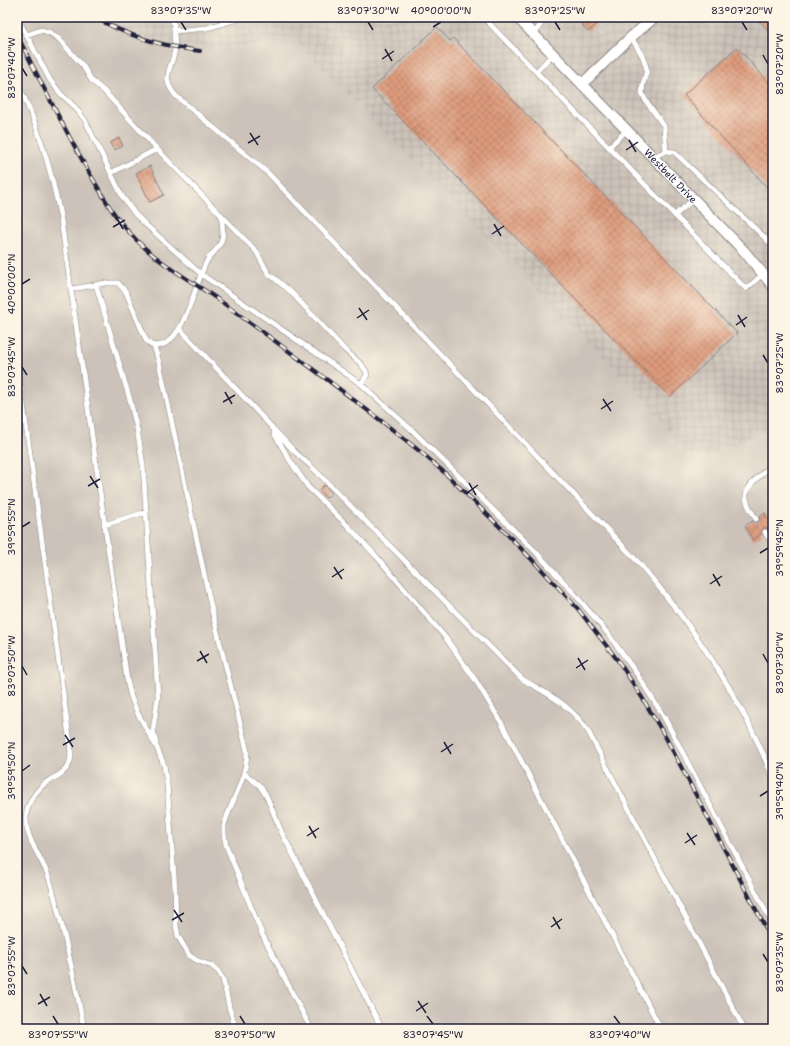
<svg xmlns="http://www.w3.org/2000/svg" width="790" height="1046" font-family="'Shantell Sans',sans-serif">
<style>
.industrial{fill:url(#industrial-grid)}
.railway{fill:#ccc2b9}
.building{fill:url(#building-cross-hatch)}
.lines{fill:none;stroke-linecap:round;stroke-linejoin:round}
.service-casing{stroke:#8a8280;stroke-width:6}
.minor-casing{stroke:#8a8280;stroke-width:12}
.service{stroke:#fff;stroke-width:5}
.minor{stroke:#fff;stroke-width:10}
.rail-casing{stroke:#22223b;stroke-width:4}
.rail{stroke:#fcf5e5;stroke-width:2.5;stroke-dasharray:8;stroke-linecap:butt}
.ticks{fill:none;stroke:#22223b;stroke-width:1.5}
.labels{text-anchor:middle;stroke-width:4;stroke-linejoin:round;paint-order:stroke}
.street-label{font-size:10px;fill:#22223b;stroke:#fcf5e5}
.neatline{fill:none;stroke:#22223b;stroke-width:1.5}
.ticks-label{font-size:10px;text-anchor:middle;fill:#22223b}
</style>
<defs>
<pattern id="industrial-grid" width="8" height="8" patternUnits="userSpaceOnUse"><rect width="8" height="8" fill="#ccc2b9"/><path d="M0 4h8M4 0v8" fill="none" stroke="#afa6a0"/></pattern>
<pattern id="building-cross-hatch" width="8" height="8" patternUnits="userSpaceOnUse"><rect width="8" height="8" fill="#de9b7c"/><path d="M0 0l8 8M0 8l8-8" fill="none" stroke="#b47e67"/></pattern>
</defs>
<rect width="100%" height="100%" fill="#fcf5e5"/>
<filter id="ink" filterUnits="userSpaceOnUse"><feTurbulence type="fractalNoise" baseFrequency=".025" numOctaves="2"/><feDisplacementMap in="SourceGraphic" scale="8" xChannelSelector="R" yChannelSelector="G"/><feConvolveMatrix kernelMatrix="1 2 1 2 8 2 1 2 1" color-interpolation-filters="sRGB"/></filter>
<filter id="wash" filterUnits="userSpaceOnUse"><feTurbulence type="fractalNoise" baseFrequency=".012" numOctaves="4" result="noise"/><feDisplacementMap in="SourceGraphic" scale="16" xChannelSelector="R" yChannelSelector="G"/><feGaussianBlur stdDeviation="0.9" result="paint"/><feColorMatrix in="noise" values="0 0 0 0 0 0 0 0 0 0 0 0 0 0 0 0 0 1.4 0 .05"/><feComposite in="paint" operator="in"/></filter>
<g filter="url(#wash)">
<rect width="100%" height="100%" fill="#f3e2c6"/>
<path class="industrial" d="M85,17H773V428L688,465L660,420L292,37L249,47L206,49L157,42Z"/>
<path class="railway" d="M17,17H85L157,42L206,49L249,47L292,37L637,391L660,420L688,465L773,428V1029H17Z"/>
<g id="blocks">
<path class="building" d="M575,17H605L588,32Z
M756,17H773V36Z
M437,27L450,41L453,38L737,333L670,397L372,89Z
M737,47L773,87V194L684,95Z
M119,138L123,146L114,150L110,143Z
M150,166L164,195L150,202L136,173Z
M324,485L332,493L326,498L319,490Z
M765,513L773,527L769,530L766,528H763L761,531L762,534L753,540L745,526L753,521L756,523L758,522L760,519L759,517Z"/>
</g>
</g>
<g filter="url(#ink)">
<use href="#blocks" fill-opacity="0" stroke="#8a8280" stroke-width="1"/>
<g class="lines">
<defs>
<path id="service" d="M17,17L50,80L61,94L74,106L85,120L122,196L135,214L145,224L201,274L361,384L412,430L534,550L573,592L609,635L637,674L664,717L773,925
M170,17L174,24V31L207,28L244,17
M483,17L746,289L764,273
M174,31C174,36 175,42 175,48C173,68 159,77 176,96L268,173L639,563C694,627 742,698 773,778
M533,34L547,17
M26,35L41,30L49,32L59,39L83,66L92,81L104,91L157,149L256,251L268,273L290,291L344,349L361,364L366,371L367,375L361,384
M631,37L643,57L647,70L643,84L642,93L646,101L664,126L666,151
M536,72L553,54
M17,83C39,125 52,173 61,220L127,680L131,697L138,714L157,748L164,765L167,784L175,889L176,925L178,936L189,955L196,960L212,966L218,971L223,979L229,1007L236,1029
M609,147L627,130
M653,157L666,151L674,152L761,234L773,246
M111,173L157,149
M675,215L694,199
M96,285L130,400L137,429L143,465L158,697L153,730L156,743
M72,289L106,283H118L126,292L146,340L151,345C184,354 195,279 208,259C213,252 220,248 222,239C224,232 222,222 221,215
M180,329L295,452L313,468L522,679C549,695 570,704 588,731L744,1029
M154,346L159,362L212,611L247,751C247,777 232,800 224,825V834L226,845L262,934L311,1029
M17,360L67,722C68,733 74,755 69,764C65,773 56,777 48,781C36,790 26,804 26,819C26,840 43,859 49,878C54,893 57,908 61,922C70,958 77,993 84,1029
M274,433L289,459L308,487L347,525L377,557L445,637L476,681L501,722L661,1029
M756,519C752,512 745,503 746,495C748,483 765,472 773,464
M104,525L146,512
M765,532L773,544
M244,773L260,786L266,795L282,833L382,1029"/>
<g id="minor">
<path id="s1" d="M517,17L744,251L773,286"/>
<path d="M582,84L631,37L655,17"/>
</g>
</defs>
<use href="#service" class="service-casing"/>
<use href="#minor" class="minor-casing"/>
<use href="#service" class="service"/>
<use href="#minor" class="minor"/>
<defs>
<path id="rail" d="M95,17C127,37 163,46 200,51
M17,35C41,82 64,129 90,174C102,194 113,215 129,232C155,262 191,280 223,303C290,352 358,401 423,454L446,474L505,532L542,570L578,609L619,662L643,699L666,738L773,942"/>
</defs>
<use href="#rail" class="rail-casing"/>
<use href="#rail" class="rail"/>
</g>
</g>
<path class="ticks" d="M181,22L186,30M368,22L373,30M555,22L560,30M742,22L747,30M433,27L441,22M385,49L392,61M763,55L768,64M382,59L394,51M22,68L27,76M250,133L258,145M629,140L636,152M248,143L260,136M626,150L638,142M116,217L123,229M494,224L501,236M113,227L125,220M492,234L504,226M22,284L30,279M359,308L367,320M738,315L745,327M357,318L369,310M736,325L747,317M763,355L768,363M22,367L27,375M225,392L232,404M603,399L611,411M223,402L235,395M601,409L613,401M90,476L98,488M469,483L476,495M88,486L100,479M467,493L478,485M22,527L30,522M760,553L768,548M334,567L342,579M713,574L720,586M332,577L344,569M710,584L722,576M200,651L207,663M763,654L768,663M578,658L585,670M197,661L209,654M22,666L27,675M576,668L588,660M65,735L73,747M444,742L451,754M63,745L75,738M441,752L453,744M22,771L30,765M760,796L768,791M309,826L316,838M687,833L695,845M307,836L319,828M685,843L697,835M174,910L182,922M553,917L560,929M172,920L184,913M551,927L562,919M763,954L768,962M22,966L27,974M40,994L47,1006M418,1001L426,1013M38,1004L50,997M416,1011L428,1003M53,1016L58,1024M240,1016L245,1024M427,1016L433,1024M614,1016L620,1024"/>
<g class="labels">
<g class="street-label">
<text dy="4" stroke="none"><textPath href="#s1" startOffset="221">Westbelt Drive</textPath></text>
</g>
</g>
<rect width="790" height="1046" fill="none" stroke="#fcf5e5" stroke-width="44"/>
<rect x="22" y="22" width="746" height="1002" class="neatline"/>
<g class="ticks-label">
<text x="181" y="14">83°07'35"W</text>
<text x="368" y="14">83°07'30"W</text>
<text x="441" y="14">40°00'00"N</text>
<text x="555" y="14">83°07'25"W</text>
<text x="742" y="14">83°07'20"W</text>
<text transform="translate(779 64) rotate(-90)" y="4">83°07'20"W</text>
<text transform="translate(11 68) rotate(-90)" y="4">83°07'40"W</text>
<text transform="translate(11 284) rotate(-90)" y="4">40°00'00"N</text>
<text transform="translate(779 363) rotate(-90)" y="4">83°07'25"W</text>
<text transform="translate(11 367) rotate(-90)" y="4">83°07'45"W</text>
<text transform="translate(11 527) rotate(-90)" y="4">39°59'55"N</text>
<text transform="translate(779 548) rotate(-90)" y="4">39°59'45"N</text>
<text transform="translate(779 663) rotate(-90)" y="4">83°07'30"W</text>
<text transform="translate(11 666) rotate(-90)" y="4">83°07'50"W</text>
<text transform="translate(11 771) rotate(-90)" y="4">39°59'50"N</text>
<text transform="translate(779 791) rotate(-90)" y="4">39°59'40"N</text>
<text transform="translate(779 962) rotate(-90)" y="4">83°07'35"W</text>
<text transform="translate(11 966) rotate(-90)" y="4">83°07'55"W</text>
<text x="58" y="1038">83°07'55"W</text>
<text x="245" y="1038">83°07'50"W</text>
<text x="433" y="1038">83°07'45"W</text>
<text x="620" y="1038">83°07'40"W</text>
</g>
</svg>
